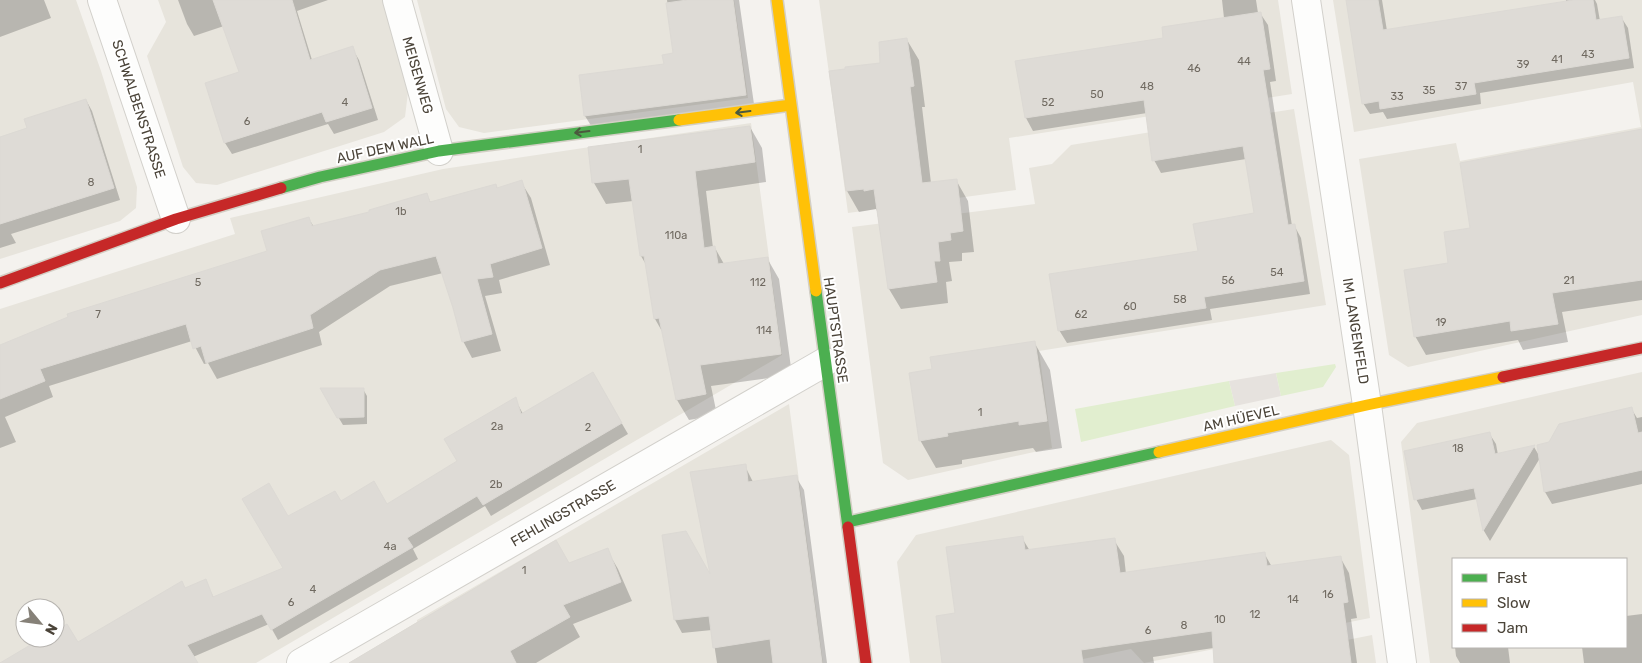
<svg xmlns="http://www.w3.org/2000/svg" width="1642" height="663" font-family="Rubik,sans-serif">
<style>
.residential{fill:#e7e4dc;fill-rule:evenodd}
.industrial{fill:#e6e2de}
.green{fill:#e1eecf}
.shadow{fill:#0003}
.building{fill:#dedbd6;stroke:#dcd9d4}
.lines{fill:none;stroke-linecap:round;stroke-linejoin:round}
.street-casing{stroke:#d2d0cb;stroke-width:30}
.fast-casing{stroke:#d3cfc5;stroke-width:14}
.slow-casing{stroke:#d3cfc5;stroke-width:14}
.jam-casing{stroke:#d3cfc5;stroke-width:14}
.street{stroke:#fdfdfc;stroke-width:28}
.fast{stroke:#4caf50;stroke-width:11}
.slow{stroke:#ffc107;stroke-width:11}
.jam{stroke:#c62828;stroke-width:11}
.oneway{stroke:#4b593e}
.labels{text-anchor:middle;stroke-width:4;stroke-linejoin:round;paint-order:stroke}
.number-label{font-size:11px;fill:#706a61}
.street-label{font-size:14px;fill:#4b4439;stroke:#fff}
</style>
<rect width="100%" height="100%" fill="#f4f2ee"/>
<path class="residential" d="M0,0H76L101,71L137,187L136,208L120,221L0,259Z
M158,0H383L408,92L405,117L384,132L217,185L196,183L183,167L147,56L166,22Z
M417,0H734L748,98L484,133L459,127L446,109Z
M819,0H1278L1292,94L1009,138L1016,190L848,213Z
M1333,0H1642V315L1408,367L1389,355L1359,159L1456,143L1460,161L1641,127L1633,82L1354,132Z
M1294,109L1326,305L1039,351L1052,448L908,480L883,463L852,227L1035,204L1029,168L1052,164L1071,145Z
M751,123L782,355L256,663H0V309L235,234L230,218L443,169ZM25,608H55V638H25Z
M1642,372V663H1430L1401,442L1417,423ZM1453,559H1626V647H1453Z
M789,404L823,663H349L417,622V620Z
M1331,440L1349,455L1370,618L1144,663L1131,649L1083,659V663H910L897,562L916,535Z
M1372,635L1376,663H1231Z"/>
<path class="industrial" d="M1276,373L1281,396L1235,406L1229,381Z"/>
<path class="green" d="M1335,364L1336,367L1323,387L1281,396L1276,373Z
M1229,381L1235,406L1081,442L1075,409Z"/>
<path class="shadow" d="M0,0H44L51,18L0,37Z
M178,0H328L297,11L312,60L352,48L359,60L378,120L334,134L328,124L232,154L225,143L241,73L224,26L194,36L187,24Z
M667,0H739L755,111L595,132L585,116L581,76L665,65L674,54Z
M1222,0H1256L1258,13H1260L1268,25L1276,81L1270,82L1292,226L1294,225L1301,238L1310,294L1210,309L1212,320L1067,343L1059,330L1199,252L1255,214L1246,159L1161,173L1154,160L1147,113L1033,131L1026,118L1017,62L1165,39L1224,18Z
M1347,0H1382L1387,31L1566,2V0H1595L1597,4L1600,21L1621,17L1628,28L1634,68L1480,93L1481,104L1387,119L1383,112L1370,114L1363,103Z
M907,40L919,60L925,107H922L931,183L956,180L968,201L974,252L962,253V261L949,262L952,281L946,282L948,303L901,309L889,289L877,211L876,209L859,212L847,191L831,72L881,64Z
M86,100L92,111L120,200L11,234L16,243L0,248V138L28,129Z
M750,127L762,148L766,182L706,191L713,248H715L724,264L767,258L779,279L792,375L711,386L717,415L689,420L677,400L663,333L655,319L648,268L641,256L633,201L606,204L594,183L589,148Z
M1642,132V300L1562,312L1568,342L1523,350L1518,340L1426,355L1415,336L1450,264L1471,229Z
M521,182L531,198L550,265L499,280L502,293L485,296L501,351L472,358L463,341L443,273L390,286L319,332L322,345L217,379L208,363L204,364L192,341L49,386L53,397L5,417L16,442L0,448V346L268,252L309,219L314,227L371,213L427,195L431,203L496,186L498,189Z
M1034,342L1050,370L1062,448L1036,452L1033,448L962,460V464L936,468L920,440L934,370Z
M593,374L628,434L491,516L485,506L413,549L418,559L278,640L269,624L193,657L197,663H20L46,638H55V632L78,644L185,589L205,581L214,598L285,569L288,518L340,502L387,505L457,463L515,399L523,414Z
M363,389L367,396V424L343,425L322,390Z
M1631,408L1637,418L1642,417V484L1552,504L1545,492L1540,458L1490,541L1484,531L1477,499L1422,510L1416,499L1489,433L1496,444L1498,455L1534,447L1540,457L1549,443Z
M745,466L753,482L796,477L804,490L827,663H717L712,630L682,633L675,620L664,536L712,580Z
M1022,538L1030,551L1114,540L1124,556L1126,574L1264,553L1272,567L1340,557L1349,573L1357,618L1351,619L1357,663H1319L1315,633L1153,657L1154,663H944L956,615Z
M607,550L618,569L632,601L573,624L580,637L536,663H376L569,565Z
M1642,614V663H1584L1582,647H1626V616Z
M1455,647H1508L1510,663H1460L1456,656Z"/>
<path class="building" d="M213,0H292L310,60L353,46L372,108L326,122L322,112L224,143L205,83L239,72Z
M687,0H733L746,95L584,116L579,75L664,64L662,55L673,53L666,3Z
M1346,0H1378L1383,30L1573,0H1593L1596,20L1622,16L1629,58L1474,83L1476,94L1380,109L1379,101L1362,104Z
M1261,12L1270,69L1263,70L1288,225L1295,224L1304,281L1204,297L1206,308L1058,331L1049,274L1198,251L1193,224L1254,213L1243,146L1152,161L1144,100L1025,118L1015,61L1163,38L1162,27Z
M907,38L914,86L910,87L922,183L957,179L963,231L950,233L951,240L938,242L940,261H934L937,282L888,289L874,189L864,191V189L846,191L829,71L845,69V67L880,63L879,42Z
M86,99L114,188L0,224V137L27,128L24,119Z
M750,126L755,162L695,171L704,248L715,246L718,264L768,257L781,354L700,365L706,394L676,400L659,318L654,319L644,256H640L629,179L592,183L588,147Z
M1642,129V280L1552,293L1558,324L1511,331L1510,321L1414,337L1404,270L1448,263L1444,232L1470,228L1460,163Z
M522,180L542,248L490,264L493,277L477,279L492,334L462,342L453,308L436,256L380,270L310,315L313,328L206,363L201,346L193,349L186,324L40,369L45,381L0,399V345L68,317L67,314L267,251L261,231L309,217L312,226L369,212V210L427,193L430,202L496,184L497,188Z
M1035,341L1047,421L1019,425V421L947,433L948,436L919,441L909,373L932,369L930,357Z
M593,372L622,423L483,505L477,496L407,538L413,547L271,630L262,614L187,645L198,663H0L42,638H55V631L67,624L78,642L182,581L185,588L206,579L213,597L283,568L242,499L269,483L288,516L335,491L341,501L374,481L387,504L457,461L444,439L516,397L521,414Z
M320,388H364V417L337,418Z
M1632,407L1638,433L1642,432V470L1544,492L1537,445L1549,442L1559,424Z
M1490,432L1495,454L1535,445L1483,531L1474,488L1414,500L1404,451Z
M746,464L748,482L797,475L822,663H773L770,639L713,648L709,616L674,620L662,535L686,531L710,574L690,472Z
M1023,536L1025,550L1115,538L1120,573L1265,552L1267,566L1341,556L1348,602L1343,603L1351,663H1214L1212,631L1081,650L1083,663H942L936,616L955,613L946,547Z
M556,540L569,563L608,548L621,582L563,605L570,617L510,651L516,663H349Z"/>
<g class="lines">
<defs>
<path id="street" d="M102,0L176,219
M397,0L439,151
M1306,0L1367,405L1402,663
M301,663L825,362"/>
<path id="fast" d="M281,188L320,177L439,151L679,120
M816,291L848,527
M848,522L1159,452"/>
<path id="slow" d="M777,0L816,291
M679,120L791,105
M1159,452L1367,405L1503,377"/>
<path id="jam" d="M0,283L176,219L281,188
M1503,377L1642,348
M848,527L866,663"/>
</defs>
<use href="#street" class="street-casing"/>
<use href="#fast" class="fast-casing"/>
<use href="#slow" class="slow-casing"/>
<use href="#jam" class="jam-casing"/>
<use href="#street" class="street"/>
<use href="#fast" class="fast"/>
<use href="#slow" class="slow"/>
<use href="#jam" class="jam"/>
</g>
<defs><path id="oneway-shaft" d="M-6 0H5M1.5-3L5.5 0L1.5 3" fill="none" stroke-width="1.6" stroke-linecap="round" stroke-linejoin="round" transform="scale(1.25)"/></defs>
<g class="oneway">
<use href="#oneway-shaft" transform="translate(743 112) rotate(173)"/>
<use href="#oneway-shaft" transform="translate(582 132) rotate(173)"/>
</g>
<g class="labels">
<g class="number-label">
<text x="1588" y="58">43</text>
<text x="1557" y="63">41</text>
<text x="1244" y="65">44</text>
<text x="1523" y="68">39</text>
<text x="1194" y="72">46</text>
<text x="1147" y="90">48</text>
<text x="1461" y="90">37</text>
<text x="1429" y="94">35</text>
<text x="1097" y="98">50</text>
<text x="1397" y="100">33</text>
<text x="345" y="106">4</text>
<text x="1048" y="106">52</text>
<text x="247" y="125">6</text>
<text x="640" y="153">1</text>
<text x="91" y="186">8</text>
<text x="401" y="215">1b</text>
<text x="676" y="239">110a</text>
<text x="1277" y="276">54</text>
<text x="1228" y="284">56</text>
<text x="1569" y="284">21</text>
<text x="198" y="286">5</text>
<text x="758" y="286">112</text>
<text x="1180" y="303">58</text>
<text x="1130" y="310">60</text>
<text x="98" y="318">7</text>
<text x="1081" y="318">62</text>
<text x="1441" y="326">19</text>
<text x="764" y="334">114</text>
<text x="980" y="416">1</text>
<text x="497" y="430">2a</text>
<text x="588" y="431">2</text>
<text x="1458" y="452">18</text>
<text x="496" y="488">2b</text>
<text x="390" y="550">4a</text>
<text x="524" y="574">1</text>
<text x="313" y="593">4</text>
<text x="1328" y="598">16</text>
<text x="1293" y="603">14</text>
<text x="291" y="606">6</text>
<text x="1255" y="618">12</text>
<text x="1220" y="623">10</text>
<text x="1184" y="629">8</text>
<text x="1148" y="634">6</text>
</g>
<g class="street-label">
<text transform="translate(418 75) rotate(74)" y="5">MEISENWEG</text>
<text transform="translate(139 109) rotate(72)" y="5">SCHWALBENSTRASSE</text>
<text transform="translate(385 148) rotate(-12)" y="5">AUF DEM WALL</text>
<text transform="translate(836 330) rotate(82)" y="5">HAUPTSTRASSE</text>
<text transform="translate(1356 331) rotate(81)" y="5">IM LANGENFELD</text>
<text transform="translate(1241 418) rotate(-13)" y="5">AM HÜEVEL</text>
<text transform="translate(563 513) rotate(-30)" y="5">FEHLINGSTRASSE</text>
</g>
</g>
<rect x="1452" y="558" width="175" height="90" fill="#ffffff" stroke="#b7b4b0"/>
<rect x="1462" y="574" width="25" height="8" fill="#4caf50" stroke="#b7b4b0"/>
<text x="1497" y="583" font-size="15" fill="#4b4439">Fast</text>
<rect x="1462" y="599" width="25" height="8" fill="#ffc107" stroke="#b7b4b0"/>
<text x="1497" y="608" font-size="15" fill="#4b4439">Slow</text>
<rect x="1462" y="624" width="25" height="8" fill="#c62828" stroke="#b7b4b0"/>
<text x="1497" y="633" font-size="15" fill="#4b4439">Jam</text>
<g transform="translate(40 623) rotate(119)"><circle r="24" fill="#ffffff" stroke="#b7b4b0"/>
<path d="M0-4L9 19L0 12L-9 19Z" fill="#868178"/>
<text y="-8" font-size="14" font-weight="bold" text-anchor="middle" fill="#4b4439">N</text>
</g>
</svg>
